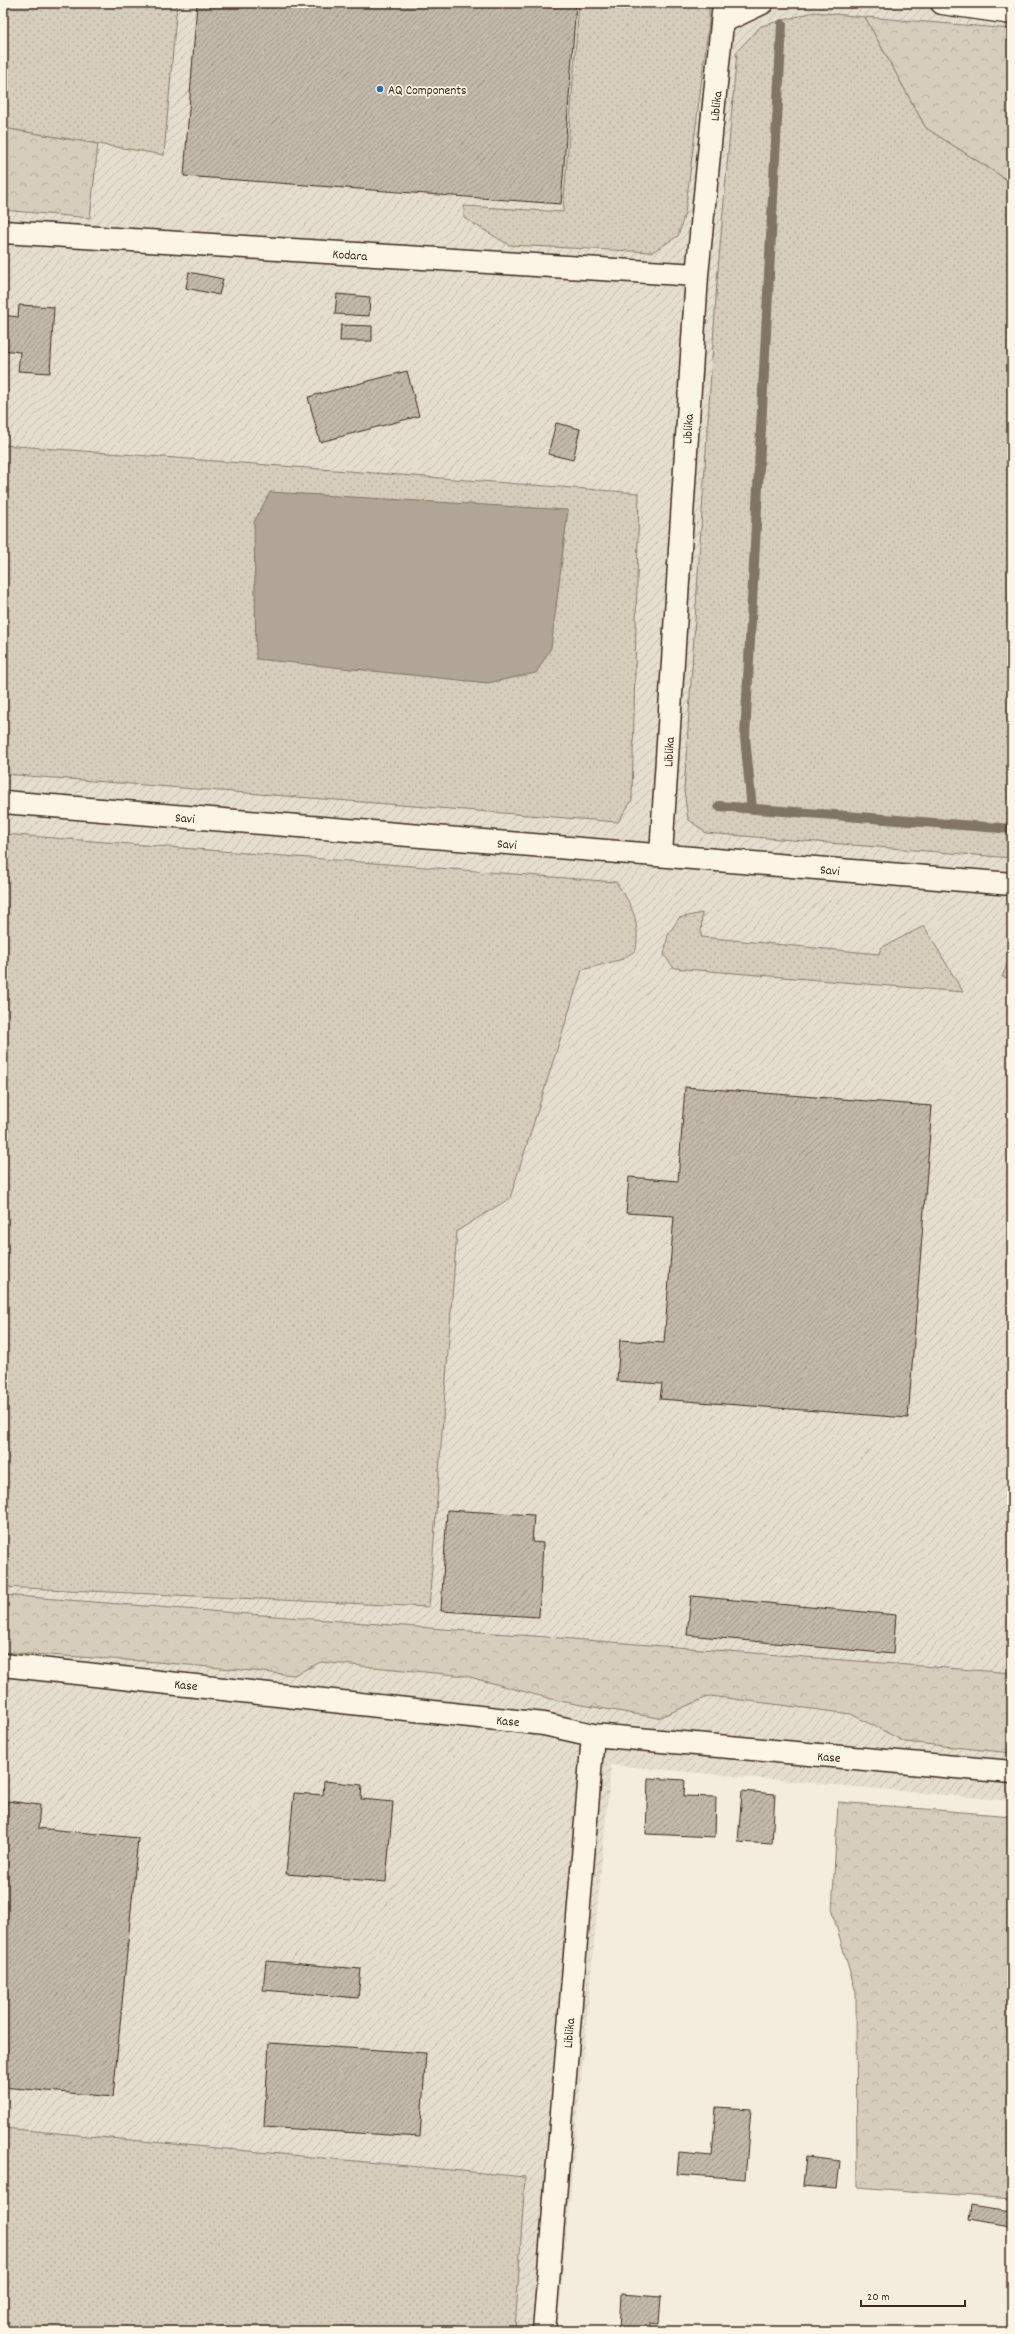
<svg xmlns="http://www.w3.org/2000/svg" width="1015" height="2334" font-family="Dekko,sans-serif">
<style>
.industrial{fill:url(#industrial-furrows)}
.grass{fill:url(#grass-dots);stroke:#887c6e}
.forest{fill:url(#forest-crowns);stroke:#887c6e}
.water{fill:#b0a596;stroke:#817466}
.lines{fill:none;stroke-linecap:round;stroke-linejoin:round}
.stream{stroke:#817466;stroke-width:10}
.building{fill:url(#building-hatch);stroke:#3b2a1e}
.minor-casing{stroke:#3b2a1e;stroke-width:25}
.minor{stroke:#fcf5e5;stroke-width:22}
.poi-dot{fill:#1f6fb2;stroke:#fcf5e5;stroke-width:1.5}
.labels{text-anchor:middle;stroke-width:3.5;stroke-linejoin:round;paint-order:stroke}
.poi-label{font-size:13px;fill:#3b2a1e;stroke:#fcf5e5;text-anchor:start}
.street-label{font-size:13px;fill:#3b2a1e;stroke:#fcf5e5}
</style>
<defs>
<pattern id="industrial-furrows" width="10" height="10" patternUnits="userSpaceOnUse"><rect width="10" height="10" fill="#e5ddce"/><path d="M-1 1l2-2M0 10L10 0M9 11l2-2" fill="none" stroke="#c5beb0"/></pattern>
<pattern id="grass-dots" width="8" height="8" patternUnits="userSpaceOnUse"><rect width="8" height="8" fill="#d6cdbd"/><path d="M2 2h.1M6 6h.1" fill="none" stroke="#b9b0a2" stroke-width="1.8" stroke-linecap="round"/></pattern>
<pattern id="forest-crowns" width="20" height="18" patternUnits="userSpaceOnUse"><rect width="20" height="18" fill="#d6cdbd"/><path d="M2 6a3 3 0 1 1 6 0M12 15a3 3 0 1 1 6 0" fill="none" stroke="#b9b0a2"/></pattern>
<pattern id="building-hatch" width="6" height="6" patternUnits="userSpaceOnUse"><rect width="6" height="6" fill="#c3b9aa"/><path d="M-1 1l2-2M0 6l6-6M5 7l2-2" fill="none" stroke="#a0978a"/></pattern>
</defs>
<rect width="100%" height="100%" fill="#f4eddd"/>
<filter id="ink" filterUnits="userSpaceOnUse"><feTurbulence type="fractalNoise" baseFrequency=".025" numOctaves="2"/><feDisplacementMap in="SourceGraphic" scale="8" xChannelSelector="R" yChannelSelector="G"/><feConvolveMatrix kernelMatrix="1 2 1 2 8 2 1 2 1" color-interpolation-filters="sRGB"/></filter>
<g filter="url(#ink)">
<path class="industrial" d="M3,3H1012V1801L611,1765L557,2331H3Z"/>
<path class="grass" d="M3,3H177L164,155L3,128Z
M579,3H709V21L685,213L678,236L652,252L509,245L464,218V206L563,212Z
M814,12L865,17L926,128L1012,183V858L706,833L688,819L684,790L717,281L737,51L761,26Z
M3,445L639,493L632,800L618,822L3,774Z
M3,834L616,882C632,906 640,919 636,950L623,959L582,970L510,1198L457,1231L429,1607L3,1587Z
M702,913L701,937L879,954L881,948L924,926L963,992L674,968L664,955L668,935L679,918Z
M1012,958V978L1002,977L1009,960Z
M3,2128L525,2177L515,2331H3Z"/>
<path class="forest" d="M865,17L1012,29V183L926,128Z
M3,128L98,144L90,218L3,210Z
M3,1595L1012,1673V1753L905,1742L851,1714L710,1696L658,1718L559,1701L466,1676L321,1662L294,1675L157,1662L3,1652Z
M838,1802L1012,1816V2199L857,2187L856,1992L832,1912Z"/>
<path class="water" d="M270,492L568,510L551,648L536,673L488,683L256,659L254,522Z"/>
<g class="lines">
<path class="stream" d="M719,806L1012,829
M752,809L745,737L782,24"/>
</g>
<path class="building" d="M197,3H576L561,204L184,176Z
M189,272L223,279L219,295L186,288Z
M337,294L370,297L369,316L335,314Z
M19,305L54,307L50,373L18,371L20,352L3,350V315L18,317Z
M341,325L372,326V341H340Z
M407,371L419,416L320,442L308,397Z
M556,423L580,429L573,460L548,454Z
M685,1087L932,1106L908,1418L660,1399L662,1384L617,1381L620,1340L664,1343L674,1216L626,1213L629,1177L678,1181Z
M447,1510L534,1515L532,1542L543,1543L539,1617L441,1611Z
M691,1596L896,1615L893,1654L687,1635Z
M648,1778L685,1780L684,1796L716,1797L715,1837L646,1834Z
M324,1781L362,1785L361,1799L393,1802L386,1882L286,1874L294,1793L323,1795Z
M742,1791L775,1794L772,1844L738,1842Z
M7,1801L40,1805L38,1828L138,1838L113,2097L3,2087V1843Z
M266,1961L361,1969L358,1998L263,1990Z
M269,2043L426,2053L420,2137L264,2127Z
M716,2107L751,2109L745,2179L677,2174L679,2153L712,2156Z
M806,2157L840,2161L837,2189L803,2186Z
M971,2205L1011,2211L1009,2227L969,2220Z
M621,2294L661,2297L659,2324L650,2323V2331H619Z"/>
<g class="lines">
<defs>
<path id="minor" d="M942,3L1012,13
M724,21L762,3
M3,232L697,275
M3,802L1012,884
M661,855L697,275L724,3
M3,1665L544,1724L593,1735L1012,1772
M544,2331L593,1735"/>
</defs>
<use href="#minor" class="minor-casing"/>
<use href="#minor" class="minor"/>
</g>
</g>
<circle class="poi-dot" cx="380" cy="89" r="4"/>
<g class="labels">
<g class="poi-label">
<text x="388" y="94">AQ Components</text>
</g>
<g class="street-label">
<text transform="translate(715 106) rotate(-84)" y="5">Liblika</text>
<text transform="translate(350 254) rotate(4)" y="5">Kodara</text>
<text transform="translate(687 429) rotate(-87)" y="5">Liblika</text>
<text transform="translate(668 752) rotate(-87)" y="5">Liblika</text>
<text transform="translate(185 817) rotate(5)" y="5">Savi</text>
<text transform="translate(507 843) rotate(5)" y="5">Savi</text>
<text transform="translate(830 869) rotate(5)" y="5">Savi</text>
<text transform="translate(186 1684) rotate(6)" y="5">Kase</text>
<text transform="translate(508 1720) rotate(6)" y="5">Kase</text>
<text transform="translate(829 1756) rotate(5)" y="5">Kase</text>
<text transform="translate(568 2033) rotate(-85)" y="5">Liblika</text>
</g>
</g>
<rect width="1015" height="2334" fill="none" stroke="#fcf5e5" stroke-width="16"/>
<rect x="8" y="8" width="999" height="2318" fill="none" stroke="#3b2a1e" stroke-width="1.5" filter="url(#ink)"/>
<path d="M861 2300v6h104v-6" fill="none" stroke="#3b2a1e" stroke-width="2"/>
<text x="867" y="2300" font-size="12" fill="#3b2a1e" stroke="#fcf5e5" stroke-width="3" paint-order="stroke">20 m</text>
</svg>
